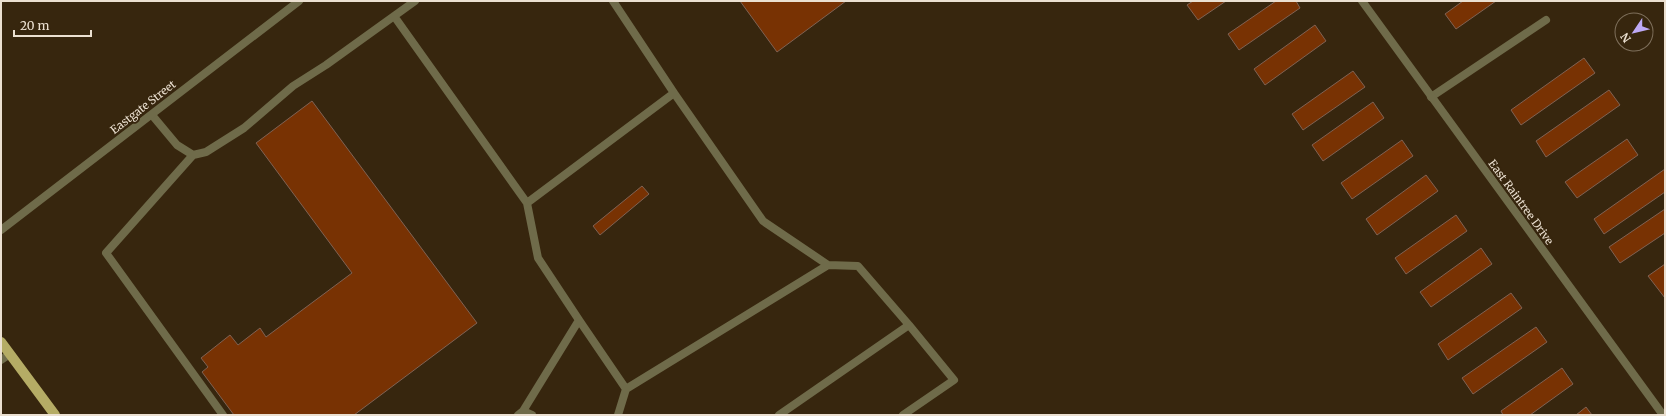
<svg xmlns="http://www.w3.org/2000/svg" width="1666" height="416" font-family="Merriweather,serif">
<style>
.building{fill:#783203;stroke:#806253}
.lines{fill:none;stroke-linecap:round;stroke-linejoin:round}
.lane{stroke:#6f6b4a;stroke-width:8}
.street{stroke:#6f6b4a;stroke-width:8}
.primary{stroke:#b5ac65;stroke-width:10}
.labels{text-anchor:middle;stroke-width:4;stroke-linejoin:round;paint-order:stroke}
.street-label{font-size:11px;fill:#ebe0d1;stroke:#37260e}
</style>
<rect width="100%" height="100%" fill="#37260e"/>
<path class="building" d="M740,1H846L777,52Z
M1193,1H1226L1198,20L1187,5Z
M1276,1H1296L1300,8L1239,50L1228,34Z
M1463,1H1496L1456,29L1445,14Z
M1315,25L1326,41L1265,85L1254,69Z
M1584,58L1595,73L1521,125L1511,110Z
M1353,71L1365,87L1303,130L1292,114Z
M1609,90L1620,105L1546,157L1536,141Z
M312,101L477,323L354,415H234L202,372L208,367L201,358L230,335L238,345L260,328L266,337L352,273L256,143Z
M1373,102L1384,118L1323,161L1312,145Z
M1627,139L1638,155L1577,198L1565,182Z
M1402,140L1413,156L1352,199L1341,183Z
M1665,169V192L1604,234L1594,219Z
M1426,175L1438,191L1377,235L1366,219Z
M642,186L649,194L600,235L593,226Z
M1665,209V233L1620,263L1609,247Z
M1456,215L1467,231L1406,274L1395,258Z
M1481,248L1492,264L1431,307L1420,292Z
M1665,264V298L1648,276Z
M1511,293L1522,308L1448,360L1438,344Z
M1536,327L1547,342L1473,394L1462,378Z
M1562,368L1573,384L1530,415H1503L1501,411Z
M1586,407L1592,415H1576Z"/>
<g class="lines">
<path class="lane" d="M394,16L527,203L538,258L579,320L523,411L518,415
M674,93L763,221L828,265
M1431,97L1546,20
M152,115L177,145L193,155L206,152L244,128L293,86L326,65L415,1
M193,155L106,253L223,415
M527,203L674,93L613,1
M579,320L626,389L618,415
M1,360L10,354
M626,389L828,265L858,266L909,325L954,380L903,415
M523,411L532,415
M779,415L909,325"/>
<path class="street" d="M1362,1L1663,415
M1,230L299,1"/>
<path class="primary" d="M1,342L55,415"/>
</g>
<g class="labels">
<g class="street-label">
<text transform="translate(143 107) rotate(-38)" y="4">Eastgate Street</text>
<text transform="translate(1521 202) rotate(54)" y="4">East Raintree Drive</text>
</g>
</g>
<rect width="1666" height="416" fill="none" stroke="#ebe0d1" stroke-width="4"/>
<g transform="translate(1634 32) rotate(235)"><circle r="19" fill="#37260e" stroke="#7f705c"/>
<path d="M0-3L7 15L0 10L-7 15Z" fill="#bea9f5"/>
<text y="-6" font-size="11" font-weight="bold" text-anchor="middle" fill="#ebe0d1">N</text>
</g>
<path d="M14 30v6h77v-6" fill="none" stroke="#ebe0d1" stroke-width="2"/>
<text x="20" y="30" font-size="12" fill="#ebe0d1" stroke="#37260e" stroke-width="3" paint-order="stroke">20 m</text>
</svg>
